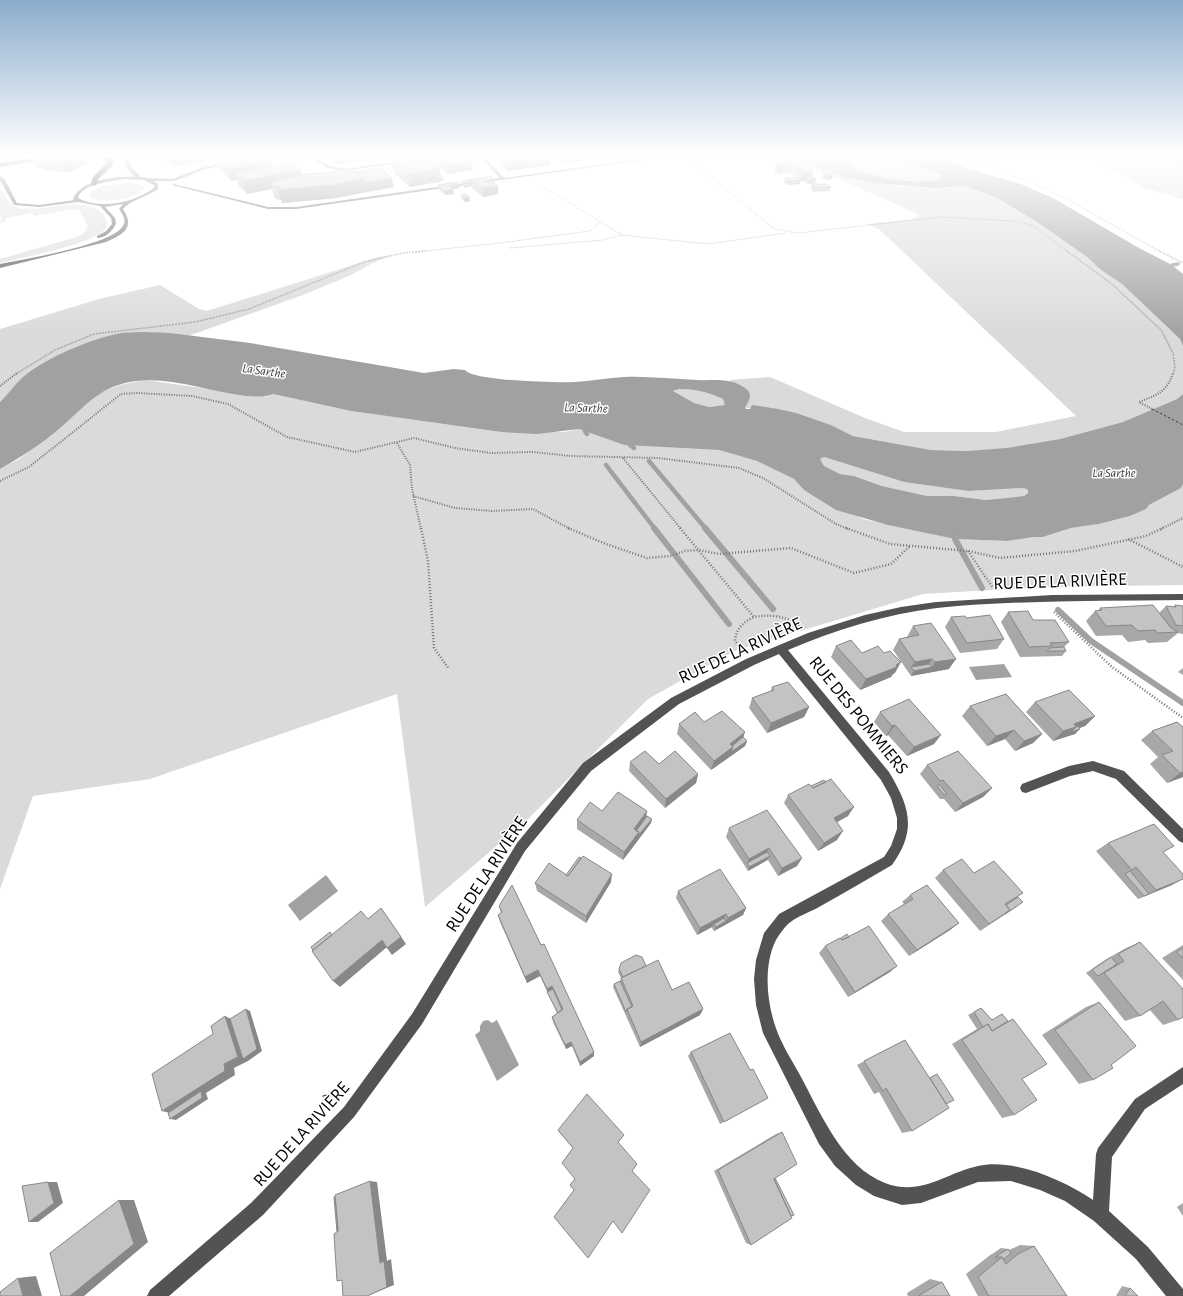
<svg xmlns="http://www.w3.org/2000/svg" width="1183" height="1296" font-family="'Alegreya Sans',sans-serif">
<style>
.green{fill:#dadada}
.water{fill:#a1a1a1;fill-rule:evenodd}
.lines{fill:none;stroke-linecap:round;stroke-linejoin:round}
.stream-far2{stroke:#a1a1a1;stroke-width:3.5}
.stream-far1{stroke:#a1a1a1;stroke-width:4.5}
.stream{stroke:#a1a1a1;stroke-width:6}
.ferry{stroke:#424242;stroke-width:1;stroke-dasharray:2.5 2;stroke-linecap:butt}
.highway-casing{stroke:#dbdbdb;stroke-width:2}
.path-far3{stroke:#757575;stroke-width:1;stroke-dasharray:0.5 1;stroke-linecap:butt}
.path-far2{stroke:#757575;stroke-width:1.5;stroke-dasharray:0.5 1;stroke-linecap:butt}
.path-far1{stroke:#757575;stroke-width:2;stroke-dasharray:1 1.5;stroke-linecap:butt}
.path{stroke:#757575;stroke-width:2.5;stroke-dasharray:1 2;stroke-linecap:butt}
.minor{fill:#535353;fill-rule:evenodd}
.highway{fill:#000;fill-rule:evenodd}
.wall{fill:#a8a8a8}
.shaded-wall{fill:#888}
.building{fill:#c3c3c3;stroke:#888}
.labels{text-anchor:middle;stroke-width:3;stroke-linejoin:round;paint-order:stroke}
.far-water-label{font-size:13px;font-style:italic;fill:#424242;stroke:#fff}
.near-street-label{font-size:18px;fill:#000;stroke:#fff}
</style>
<rect width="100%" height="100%" fill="#fff"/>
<path class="green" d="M777,156H786L846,178L899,186L934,188L965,186L997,198L1037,222L1087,257L1101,270L1122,284L1180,339L1183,346V394L1177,399L1123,422L1060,439L1007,449L967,451L931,450L853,436L831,425L778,409L745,408L750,397V393L729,380L770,377L865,418L904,432H996L1076,416L880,230L867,224L913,219L919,216L916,213L832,176Z
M895,156L918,167L941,174L943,178C919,185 874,180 853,166L856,158Z
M1091,156H1183V199L1141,187Z
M132,182L144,186V189C133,199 101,206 89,196L90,192L103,186Z
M0,188C5,195 9,206 18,208C43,213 89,192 105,217C106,219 108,225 106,228C96,244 20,258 0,263V259L77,237L84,233L88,226L79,210H68L34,216L32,213L6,218V221L0,223L1,220L0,215Z
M392,255L371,264L349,276L303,295L188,336L146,332L123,333L76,348L59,355L34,369L18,382L0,402V329L99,299L160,285L199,309L207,311L378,257Z
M145,380L267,397L273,394L351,411L501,432H564L579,429L624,445L719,450L757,461L794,479L804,490L863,519L955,539L1007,541L1034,537H1043L1071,528L1099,524L1130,516L1146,509L1149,505L1181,488L1183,484V585L1043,587L923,594L734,651L648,699L526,821L425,907L397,694L150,779L33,796L0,889V469L19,459L50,436L97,394L120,385Z
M679,389C695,389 708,392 723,399L726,405L709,407L694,403L673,391Z
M824,457L904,482L968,491L1024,488L1028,490V493L1024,496L986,500L954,496H927L882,486L854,476L840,474L824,466L820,459Z"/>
<path class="water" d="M786,156C798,156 816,159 826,156H889L856,158L853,166C872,179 922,186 943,178L941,174L918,167L895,156H941L947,160L968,169L1018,183L1053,198L1139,248L1172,265L1183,274V346L1180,339L1122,284L1101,270L1087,257L1037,222L997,198L965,186L934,188L874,183L846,178Z
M146,332L170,333L250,343L424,373L454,369L465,370C472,381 559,383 575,382C591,381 607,378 624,377C648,376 672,379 697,380C713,381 732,377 746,389C754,394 748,402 745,408L747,409H750L752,405L778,409L796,413L831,425L853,436L931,450L967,451L1007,448L1060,439L1123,422L1177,399L1183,394V484L1181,488L1149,505L1146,509L1130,516L1099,524L1071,528L1043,537H1034L1007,541L955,539L888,525L836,510L804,490L794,479L757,461L719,450L624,445L579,429L537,434L501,432L351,411L273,394C264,398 256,396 247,396C208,392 168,375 130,382C97,388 84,408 60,428C42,444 21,457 0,469V402C8,394 15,384 23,377C47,357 91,339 121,333C129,332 138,332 146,332ZM679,389C695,389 708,392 723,399L725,405L709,407L694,403L673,391ZM824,457L904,482L968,491L1024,488L1028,490V493L1024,496L986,500L954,496H927L882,486L854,476L840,474L824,466L820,459Z
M1004,664L1012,677L976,680L969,667Z
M326,875L338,891L300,921L288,905Z
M488,1020L492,1023L497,1020L519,1065L497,1081L475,1035L480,1031V1026L483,1021Z"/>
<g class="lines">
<path class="stream-far2" d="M1172,265L1178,264"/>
<path class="stream-far1" d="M585,431L587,434
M630,445L634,448
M649,461L706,529
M606,465L655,529"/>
<path class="stream" d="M654,528L729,624
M705,528L773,609
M955,539L982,588
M1058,610L1091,641L1183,703"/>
<path class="ferry" d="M1152,409L1183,425"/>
<defs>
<path id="highway" d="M55,156H65L0,167V163Z
M97,156C104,155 110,156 114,162L111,167L98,179L97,184L94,186L91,184L93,177L108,162Z"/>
</defs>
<use href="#highway" class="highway-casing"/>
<path class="path-far3" d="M686,156L774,229L798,233L941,217L1013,221L1032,225L1068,252
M962,156L1027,181L1067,199L1161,252
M540,185L622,235L708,244L786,233
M510,248L603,240L622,235
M415,252L500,243L590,231L600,222"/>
<path class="path-far2" d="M1067,251L1112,284L1161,330L1173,353L1175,368L1173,374
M1159,251L1183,263
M16,374L55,350L94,334L195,322L249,309L364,262L403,253L425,251"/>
<path class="path-far1" d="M0,386L17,373
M1152,409L1139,402C1157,395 1167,392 1173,373
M397,443L410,465L412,489L421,529
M623,458L681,529
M0,481L29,467L121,394L137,393L192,396L228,404L287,437L355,452L414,438L455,448L491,453L533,452L571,456L658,458L739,468L763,478L836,524L848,529
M413,496L455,508L492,511L533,509L570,529
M1161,529L1183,518"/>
<path class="path" d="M421,528L428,561L434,648L449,669
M568,528L606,544L647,558L670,556L685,551L699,550L719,554L791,548L854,573L891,564L910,546
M680,528L754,617C772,614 785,616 800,626
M846,528L890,544L968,551L1000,558L1075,551L1146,536L1163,528
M1128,539L1183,567
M968,551L993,588
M1054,612L1112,667L1183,718
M741,651L735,640C737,628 743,622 754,617"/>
<path class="minor" d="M122,156H126L132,168L141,177L147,178L173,179L203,167L232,162L234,163L206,169L174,181H153L158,184V189C147,197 132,199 123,209C136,228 122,235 106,242L0,268V264C24,259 112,245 123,226C127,220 122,214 119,209L123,204L105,207L115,218L116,224C112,231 106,238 97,238V236L106,231L112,224L111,218L100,206L78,202L39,207L14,205L0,180V176L5,180L17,203L39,205L74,200L73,199C80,180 117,176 135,177L128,169ZM124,179L144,180L154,185V188C134,203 100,210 78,198C83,183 110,182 124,179Z
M265,156H273L255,159L253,158Z
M309,156H313L330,166L345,169L436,156H443L345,171L327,168Z
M479,156H483L504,178L662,156H670L296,209H268L172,185L174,184L268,207H296L500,178Z
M1183,594V600C1101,601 1018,600 937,608C886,614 835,630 788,650L889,772C910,807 917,830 892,865C868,879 844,893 819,907C810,912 796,917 788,924C784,928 777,937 775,942C763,968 767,1005 777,1031C783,1047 793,1062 801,1077C821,1114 843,1167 885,1183C921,1197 945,1173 978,1166C1014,1158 1063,1180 1093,1200L1096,1154L1098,1148L1135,1099L1183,1067V1084L1145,1109L1112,1157L1109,1211L1148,1247L1183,1289V1296H1166L1136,1259L1094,1221L1065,1201L1040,1190L1011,1181L978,1182L921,1203L902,1205L874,1196L856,1185L835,1166L819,1144L763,1033L756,1005L754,979L756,960L764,933L779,914L884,857L891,846L897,829V818L891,798L881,780L779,654L754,665L679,704L591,771L525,851L422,1024L354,1117L263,1215L169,1296H147L150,1290L251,1203L344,1107L412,1014L517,843L583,763L671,698L746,659L808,633L865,615L901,607L936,602L1052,595Z
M1093,761L1124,771L1183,829V843L1179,841L1116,779L1093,771L1070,776L1026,793L1022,792L1020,788L1022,784L1069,766Z"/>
<use href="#highway" class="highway"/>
</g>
<path class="wall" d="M31,156H82L86,163L72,171L65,172L50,171L49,170H45L37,167Z
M164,156H269L272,166L302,175L356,172L394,187L337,198L282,203L281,200L275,199L272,189L247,194L239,186L237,180L231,181L220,170L216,159L173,167Z
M328,156H376L377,159L338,164Z
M469,156V160L473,170L448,174L442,170L441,167L439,165L438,157Z
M499,156H549L550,165L507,171L500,163Z
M555,156H598V158L563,163Z
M391,160L440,175L443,181L410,187L393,172Z
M792,160L813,171L812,178L815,183L808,184L805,182V181H800V184L787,185L784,183L785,178L797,177L788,172L778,174L774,172L776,163Z
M823,174L833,175L832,179L827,180L822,178Z
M491,176L494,179V184L498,194L483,197L472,188V186L464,188L462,185V181Z
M459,184L460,188L453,189L454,194L445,195L439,189L438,185Z
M812,184L831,187L830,191L813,192L811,189Z
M461,195L470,201L465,202L462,199Z
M1175,605L1183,606V634L1178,633L1167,642L1148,643L1145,640L1128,642L1122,635L1096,636L1086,621L1095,611H1098L1100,608L1159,613L1166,606L1173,607Z
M1008,612L1033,620L1069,642L1064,647L1066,651L1062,656L1020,657L1001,622Z
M951,617L966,618L1004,639L997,649L960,653L945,627Z
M913,626L949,669L911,676L893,650L899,639L907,638V637Z
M836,646L862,653H884L895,673L893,674L891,677L860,690L831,657Z
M1183,668V675L1178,672Z
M772,687L809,707L804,717L767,733L749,708L752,698L771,691Z
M1035,702L1095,716L1085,726L1079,728L1075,734L1053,741L1026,712Z
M970,706L1042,734L1033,743L1015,751L1005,739L987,746L962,716Z
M880,712L934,744L907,756L888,735L886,736L874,722Z
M704,722L743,737L747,741L745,746L711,770L677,734L679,724Z
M1177,722L1183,777L1167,783L1150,764L1158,757L1141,740L1152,731Z
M630,762L658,764L698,774L696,783L665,808L629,771Z
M927,765L992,788L983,797L955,812L944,799H940L920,774Z
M811,786L848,816L837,822V840L818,851L784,803L788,795Z
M647,816L651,823L623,860L577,829V820Z
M729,828L802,858L797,866L778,876L768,860L748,871L726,837Z
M1108,843L1163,853L1172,885L1138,899L1096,851Z
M943,870L974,873L1018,897V906L980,931L935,878Z
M566,875L611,882L586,923L537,891L535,883Z
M678,891L746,908L743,915L714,931L712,928V927L697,935L676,898Z
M910,895L959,923L950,930L909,956L881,921L888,914L904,904L902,902Z
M499,906L541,945L594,1052V1056L580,1066L572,1046L566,1049L553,1022L552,1017L557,1013L540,976L527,983L500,922L498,915L501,913Z
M849,937L890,972L848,997L819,953L825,946L841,938Z
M1140,942L1178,1020L1163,1025L1150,1010L1140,1016L1125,1021L1091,978L1086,973L1105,960L1126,948Z
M1183,945V980L1162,958Z
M646,966L672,990L703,1009L700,1015L640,1047L613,987L614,984L620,981L621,978L618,972L619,969Z
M1099,1002L1111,1065L1093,1080L1079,1084L1042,1035L1086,1007Z
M981,1008L992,1020L1002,1014L1008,1021L1013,1019L1022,1079L1014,1115L1002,1118L952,1044L977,1029L968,1015Z
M905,1040L929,1078L937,1074L912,1131L902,1133L879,1092L874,1094L857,1065Z
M691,1052L750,1070L768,1098L720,1124L688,1056Z
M558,1130L624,1135L618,1142L632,1171L613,1221L574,1190L575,1179L573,1148L559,1132Z
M782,1132L775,1178L751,1245L746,1243L714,1171L776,1134Z
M1183,1203V1216L1177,1207Z
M1020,1245L1034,1246L1067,1296H978L966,1274L989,1256L1001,1248L1008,1249L1009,1250Z
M930,1279L942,1282L950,1296H908L907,1293Z
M1122,1286L1130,1288L1138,1296H1116Z"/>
<path class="shaded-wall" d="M70,156H82L86,163L72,171L65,172L59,159Z
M169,156H220L221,158L216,157V159L173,167Z
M265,156H269L272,167L235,173L237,180L231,181L227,169Z
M336,156H376L377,159L338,164Z
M469,156L470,162H472L473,170L448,174L447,166L466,157Z
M527,156H549L550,165L507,171L506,158Z
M563,156H598V158L563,163Z
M43,157V159L49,170H45L38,158Z
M790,164L788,172L778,174L779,165Z
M439,166L441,177H443V181L437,182L436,178L437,182L410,187L408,174L432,167Z
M300,170L304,182L271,186L272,189L247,194L243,181Z
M813,171L812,180L816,179L815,183L808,184L809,180L805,177V181H801L803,173Z
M833,175L832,179L827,180L828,176Z
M392,178L394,187L366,192L364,183Z
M363,179L366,192L337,198L282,203L278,190Z
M494,179L495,186H498V194L483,197L482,188L484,181Z
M801,180L800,184L787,185L788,181Z
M472,182V186L464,188V183Z
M459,184L460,188L450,190V186Z
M453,189L454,194L445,195L444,191Z
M469,197L470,201L465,202L464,198Z
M932,659L926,669L932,667L935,662L956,659L949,669L911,676L914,671L911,667L915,662Z
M901,662L895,673L893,674L891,677L860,690L866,679Z
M809,707L804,717L767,733L771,723Z
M1095,716L1085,726L1072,731L1080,729L1075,734L1053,741L1063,731L1074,724Z
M895,725L888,735L886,736L892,726Z
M1014,730L1005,739L987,746L996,736Z
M745,732L742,742L747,741L745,746L711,770L714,761L730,744Z
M1042,734L1033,743L1015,751L1024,741Z
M941,735L934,744L907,756L914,747Z
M1183,772V777L1167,783L1180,773Z
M698,774L696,783L665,808L666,799Z
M992,788L983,797L955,812L963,803Z
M854,807L848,816L828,827L834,818Z
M647,811L646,820L634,834V829Z
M652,819L651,823L623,860L624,852L639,832Z
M843,831L837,840L818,851L824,843Z
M769,848L765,856L747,863L749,859Z
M770,856L767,860L748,871L749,867Z
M802,858L797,866L778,876L782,868Z
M612,874L611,882L586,923V916Z
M1183,879L1172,885L1138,899L1156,890Z
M381,908L406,944L392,955L387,948Z
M746,908L743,915L714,931L716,927L726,921L728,918Z
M726,914L723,921L714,924L712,927L697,935L700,928Z
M959,923L950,930L909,956L917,950Z
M382,940L387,947L340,987L333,981Z
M897,966L890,972L848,997L855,992Z
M538,970L540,976L527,983L525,977Z
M552,986L553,991L547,992V989Z
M246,1009L250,1011L262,1051L248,1061L234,1068L235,1075L206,1093L208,1099L176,1120L170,1119L174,1114L162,1111L224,1064L225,1016L235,1021Z
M703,1009L700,1015L640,1047L641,1042Z
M571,1042L572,1046L566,1049L565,1045Z
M594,1052V1056L580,1066V1062Z
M370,1181L377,1182L387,1261L391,1259L394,1285L367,1296L380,1263Z
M48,1182H57L63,1203L38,1222H29Z
M119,1200H134L148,1242L84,1296H70Z
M36,1276L42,1296H23L18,1278Z"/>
<path class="building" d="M32,156H70L65,158L59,159H43V157L38,158Z
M224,156H266H265L270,161L227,169L216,157Z
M416,156H425L439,166L432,167L435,170L408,174L391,160Z
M444,156H469L466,157L472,162L447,166L441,161H443L438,157Z
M503,156H527L506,158Z
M792,160L813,171L803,173L799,171L802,170L790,164L779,165L776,163Z
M292,163L300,170L243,181L235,173Z
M353,168L363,179L334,185L278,190L279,187L271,186L273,181L305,174L324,173Z
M380,168L392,178L364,183L363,179L356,172Z
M829,173L833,175L828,176L823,174Z
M436,175H440L443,177L436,178Z
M491,176L494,179L484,181L487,183L491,182L498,186L482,188L471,180Z
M798,177L801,180L788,181L785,178Z
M805,177H810L816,179L809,180Z
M471,180L472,182L464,183L462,181L472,180Z
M457,182L459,184L450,186L453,189L444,191L438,185Z
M812,184H825L831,187L814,188Z
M466,194L469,197L464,198L461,195Z
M1153,605L1171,628L1178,632L1158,633L1155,630L1138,631L1132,625L1106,626L1095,611L1102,610L1100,608Z
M1175,605L1183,606V626L1176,625L1166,606L1176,607Z
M1028,611L1033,620H1055L1069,642L1050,643L1052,646L1029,647L1008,612Z
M990,615L1004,639L967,643L951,617L965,616L966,618Z
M931,623L956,659L935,662L932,659L915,662L899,639L919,635L913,626Z
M851,640L862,653L878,646L884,653L890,651L901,662L896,665L897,667L866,679L836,646Z
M1064,647L1066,651H1047L1050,648Z
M929,664L932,667L914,671L911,667Z
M788,682L809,707L771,723L752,698L774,690L772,687Z
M1069,690L1095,716L1074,724L1076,727L1063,731L1035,702Z
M1006,694L1042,734L1024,741L1014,730L996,736L970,706Z
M909,699L941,735L914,747L895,725L892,726L880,712Z
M722,711L745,732L730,744L733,747L714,761L679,724L695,712L704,722Z
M1177,722L1183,727V772L1180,773L1162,755L1173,751L1152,731Z
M1078,726L1080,729L1071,732L1076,727Z
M743,737L747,741L731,752L733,747L732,746Z
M645,751L659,764L675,751L698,774L666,799L630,762Z
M958,751L992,788L963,803L943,780L940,781L927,765Z
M831,779L854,807L834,818L843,831L824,843L788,795L809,784L813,788Z
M824,780L826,782L813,788L811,786Z
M939,784L947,794L944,795L937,786Z
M618,792L647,811L634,829L639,832L624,852L577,820L590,802L602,811Z
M767,810L802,858L782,868L769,848L749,859L729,828Z
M647,816L652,819L638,836L639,832L636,831Z
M1154,824L1174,846L1163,852L1183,874V879L1156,890L1136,867L1132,870L1108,843Z
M767,852L770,856L749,867L747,863Z
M583,856L612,874L586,916L535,883L549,863L568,876Z
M579,857L581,858L568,876L566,875Z
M962,859L974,873L994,861L1023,893L1005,904L1010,910L989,924L943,870Z
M720,869L746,908L728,918L726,914L700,928L678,891Z
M1130,871L1149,894L1144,896L1125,874Z
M512,885L541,945L544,944L594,1052L580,1062L571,1042L565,1045L552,1017L563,1009L552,986L547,989L538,970L525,977L498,915L502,912L499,906Z
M927,885L959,923L917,950L888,914L913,899L910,895Z
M1018,897L1023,902L1005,914L1010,910L1006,905Z
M381,908L401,937L387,948L382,940L333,981L312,951L361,911L368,919Z
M724,918L726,921L716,927L714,924Z
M869,926L897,966L855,992L825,946L840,938L842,940Z
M330,932L332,935L313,950L311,947Z
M847,934L849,937L842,940L841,938Z
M1140,942L1183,989V1017L1178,1020L1163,1001L1140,1016L1104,973L1124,961L1118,954Z
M1183,948V958L1177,952Z
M636,955L642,957L646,966L623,977L619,969L621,963Z
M1111,957L1117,964L1098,976L1092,970Z
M658,960L672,990L689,982L703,1009L641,1042L627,1009L633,1006L621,978Z
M620,981L632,1007L627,1009L626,1012L614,984Z
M553,989L562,1010L558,1013L547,992Z
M1099,1002L1136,1046L1111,1065L1113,1068L1093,1080L1055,1030Z
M981,1008L992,1020L1002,1014L1008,1021L992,1031L988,1024L983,1027L974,1012Z
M246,1009L257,1049L243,1059L230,1019Z
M225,1016L238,1057L224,1064L225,1071L162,1111L152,1074L213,1034L211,1026Z
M1013,1019L1047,1064L1022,1079L1037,1100L1014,1115L962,1040L988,1024L992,1031Z
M730,1033L750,1070L753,1069L768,1098L724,1122L691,1052Z
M905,1040L949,1108L912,1131L886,1088L883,1091L864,1061Z
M937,1074L954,1100L946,1104L930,1078Z
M201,1091L202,1098L170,1119L168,1113Z
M587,1094L624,1135L618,1142L637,1164L632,1171L650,1190L622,1233L613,1221L588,1258L554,1217L574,1190L570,1185L575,1179L562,1163L573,1148L558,1130Z
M782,1132L797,1164L774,1179L792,1218L751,1245L718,1170Z
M775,1178L794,1215L791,1216L774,1179Z
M370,1181L380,1263L384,1261L387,1287L367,1296H343L342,1280L337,1281L334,1234L338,1231L335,1195Z
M48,1182L54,1203L29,1222L22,1186Z
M334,1197H335L338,1231L337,1232Z
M119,1200L134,1244L70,1296H61L50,1253Z
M1034,1246L1067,1296H989L978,1277L1002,1257L1006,1264L1018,1254Z
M1008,1249L1011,1253L1003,1260L1002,1257H995Z
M18,1278L23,1296H0V1292Z
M942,1282L950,1296H918Z
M1130,1288L1138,1296H1125Z"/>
<linearGradient id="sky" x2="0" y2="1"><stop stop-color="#8baccc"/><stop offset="0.46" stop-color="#fff"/><stop offset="1" stop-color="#fff" stop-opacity="0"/></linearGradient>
<rect width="1183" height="337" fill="url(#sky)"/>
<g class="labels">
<g class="far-water-label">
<text transform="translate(264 370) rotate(8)" y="5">La Sarthe</text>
<text transform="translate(586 407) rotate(2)" y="5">La Sarthe</text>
<text x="1114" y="477">La Sarthe</text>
</g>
<g class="near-street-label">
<text transform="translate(1060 581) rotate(-2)" y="6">RUE DE LA RIVIÈRE</text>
<text transform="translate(740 650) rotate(-25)" y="6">RUE DE LA RIVIÈRE</text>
<text transform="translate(859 715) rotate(51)" y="6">RUE DES POMMIERS</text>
<text transform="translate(486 874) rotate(-57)" y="6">RUE DE LA RIVIÈRE</text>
<text transform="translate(301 1134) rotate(-48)" y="6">RUE DE LA RIVIÈRE</text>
</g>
</g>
</svg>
